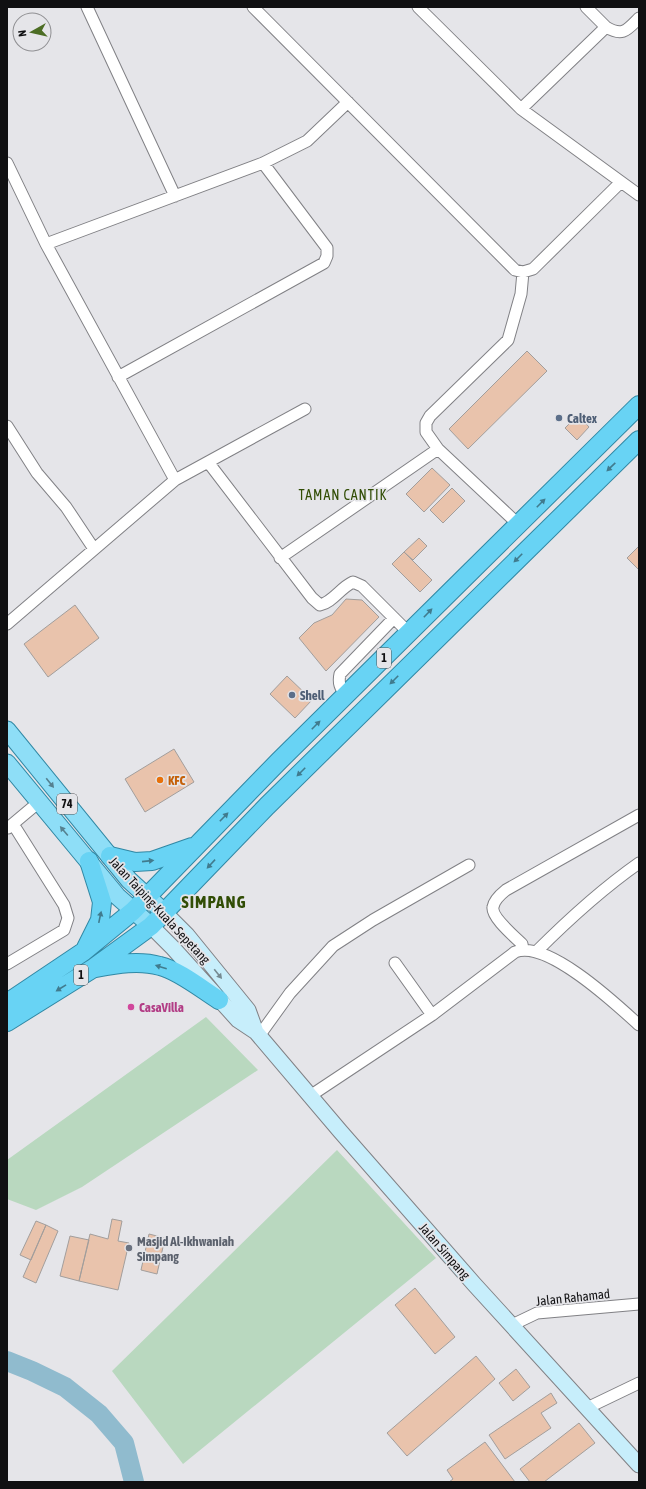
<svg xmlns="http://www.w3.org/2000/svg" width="646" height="1489" font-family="'Asap Condensed',sans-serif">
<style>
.green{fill:#b9d8bf}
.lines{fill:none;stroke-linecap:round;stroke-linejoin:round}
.river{stroke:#90bbce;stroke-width:20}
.building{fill:#e9c3ac;stroke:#a29e9c}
.minor-casing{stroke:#818185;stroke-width:13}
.secondary-casing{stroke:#818185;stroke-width:17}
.primary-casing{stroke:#3188a4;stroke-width:19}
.trunk-casing{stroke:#3188a4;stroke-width:20}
.minor{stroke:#fff;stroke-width:11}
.secondary{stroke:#c7eefb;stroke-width:15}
.primary{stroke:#8edef7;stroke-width:17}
.trunk{stroke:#68d3f4;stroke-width:18}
.oneway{fill:#407b8e}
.oneway2{fill:#558190}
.oneway3{fill:#758a92}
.service-dot{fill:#5c6f8a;stroke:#e5e5e9;stroke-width:1.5}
.food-dot{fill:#e8710a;stroke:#e5e5e9;stroke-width:1.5}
.hotel-dot{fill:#d1479c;stroke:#e5e5e9;stroke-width:1.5}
.worship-dot{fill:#6b7280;stroke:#e5e5e9;stroke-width:1.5}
.labels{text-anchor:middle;stroke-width:3.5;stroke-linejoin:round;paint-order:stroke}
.shield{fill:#e5e5e9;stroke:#505052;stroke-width:1}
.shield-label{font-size:12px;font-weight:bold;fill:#101012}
.service-label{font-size:13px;font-weight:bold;fill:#4e5e75;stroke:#e5e5e9;text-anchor:start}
.food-label{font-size:13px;font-weight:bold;fill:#c56008;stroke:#e5e5e9;text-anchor:start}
.street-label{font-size:13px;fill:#101012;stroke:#e5e5e9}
.hotel-label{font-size:13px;font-weight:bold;fill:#b23c85;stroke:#e5e5e9;text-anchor:start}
.worship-label{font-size:13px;font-weight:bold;fill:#5b616d;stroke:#e5e5e9;text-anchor:start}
.neighbourhood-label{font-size:14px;letter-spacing:1px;fill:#314d05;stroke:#e5e5e9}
.district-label{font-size:17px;font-weight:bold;letter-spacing:1px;fill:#314d05;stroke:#e5e5e9}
</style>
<rect width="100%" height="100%" fill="#e5e5e9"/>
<path class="green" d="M206,1017L258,1070L82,1187L36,1210L7,1199V1160Z
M337,1150L436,1258L183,1464L112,1371Z"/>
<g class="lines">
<path class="river" d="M7,1361L32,1371L65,1387L99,1414L124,1443L134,1482"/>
</g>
<path class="building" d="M527,351L547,371L468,449L449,429Z
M578,415L589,427L577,440L565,428Z
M432,468L450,485L424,512L406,494Z
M452,488L465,501L443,523L430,510Z
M419,538L427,546L413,560L404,552Z
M639,546V570L627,558Z
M404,552L432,580L420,592L392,564Z
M346,599L362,600L379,617L326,671L299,638L314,623L332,615Z
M75,605L99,638L48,677L24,644Z
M287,676L312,700L295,718L270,694Z
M174,749L194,782L145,812L125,779Z
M112,1219L122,1221L118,1241L129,1243L118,1290L79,1281L90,1234L108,1239Z
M36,1221L46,1225L31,1260L20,1255Z
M46,1225L58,1231L36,1283L23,1277Z
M149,1234L165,1238L157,1274L141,1270Z
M70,1236L89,1240L79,1281L60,1276Z
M415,1288L455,1337L435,1354L395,1305Z
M476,1356L495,1379L407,1456L387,1433Z
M516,1369L530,1387L513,1401L499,1383Z
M551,1393L557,1403L541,1413L551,1428L505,1459L489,1435Z
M579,1423L595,1443L544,1482H530L520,1469Z
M485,1442L515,1482H449L453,1479L447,1470Z"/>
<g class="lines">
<defs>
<path id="minor" d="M87,7L175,196
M253,7L515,270L523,272L533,269L621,182
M418,7L521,109L639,195
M586,7L606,27
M521,109L606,27C623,37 627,30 639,18
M7,163L46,244L175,480
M46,244L263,163L307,141L348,102
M118,377L324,263L327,256V248L263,163
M7,426L37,473L66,507L94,549
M208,462L312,598L320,605C333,602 340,588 353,582L362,586L409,633
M518,524L438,449L426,432V423L430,416L508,340L521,294L523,272
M280,558L438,449
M7,624L175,480L305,409
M346,695C340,688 338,683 340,674L394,618
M8,828L39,802
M523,949L522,944C515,937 491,917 493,907C494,900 501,894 506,890L639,815
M537,951C569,919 602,889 639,863
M395,963L432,1015
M7,964L64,930L68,918L64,905L13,824
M259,1036L290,993L333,946L373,920L469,865
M310,1096L432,1015L515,952C547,939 616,1004 639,1025
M512,1325L537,1313L639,1304
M587,1408L639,1383"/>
<path id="secondary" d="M165,913L187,935L248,1010L256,1032
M151,926L173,948L238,1020L256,1032L340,1131L474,1284L639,1465"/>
<path id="primary" d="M7,730L129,880L165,913
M7,763L117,896L151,926"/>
<path id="trunk" d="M110,856L135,862L152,861L192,847
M86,948L100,920L102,902L89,861
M96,968C117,964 139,960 160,966C178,970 203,990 219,1000
M7,1003L83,952L133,911L279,761L639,405
M7,1022L92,969L151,926L267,806L639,440"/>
</defs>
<use href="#minor" class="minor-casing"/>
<use href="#secondary" class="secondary-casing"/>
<use href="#primary" class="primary-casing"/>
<use href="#trunk" class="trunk-casing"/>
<use href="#minor" class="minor"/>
<use href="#secondary" class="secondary"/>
<use href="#primary" class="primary"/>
<use href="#trunk" class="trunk"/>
</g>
<defs><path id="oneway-solid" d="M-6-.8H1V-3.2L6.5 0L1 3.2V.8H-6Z"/></defs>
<g class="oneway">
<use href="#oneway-solid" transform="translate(611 467) rotate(136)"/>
<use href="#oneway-solid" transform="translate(541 503) rotate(-45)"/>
<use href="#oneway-solid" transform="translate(518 558) rotate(135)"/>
<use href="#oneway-solid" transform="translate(428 613) rotate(-46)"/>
<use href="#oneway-solid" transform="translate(394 680) rotate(135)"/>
<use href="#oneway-solid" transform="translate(316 725) rotate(-45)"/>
<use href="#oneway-solid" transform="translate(301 772) rotate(135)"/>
<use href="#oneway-solid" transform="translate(224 817) rotate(-46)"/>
<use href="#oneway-solid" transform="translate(148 861) rotate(-6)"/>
<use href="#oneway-solid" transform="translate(211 864) rotate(133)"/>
<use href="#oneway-solid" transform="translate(100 917) rotate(-78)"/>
<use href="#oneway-solid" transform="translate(161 967) rotate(-163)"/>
<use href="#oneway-solid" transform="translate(61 988) rotate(148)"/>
</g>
<g class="oneway2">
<use href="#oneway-solid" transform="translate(50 783) rotate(51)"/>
<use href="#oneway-solid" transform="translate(64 831) rotate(-130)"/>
</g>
<use class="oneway3" href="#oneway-solid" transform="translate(218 974) rotate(51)"/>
<g class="service-dot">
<circle cx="559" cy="418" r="4"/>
<circle cx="292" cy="695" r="4"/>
</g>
<circle class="food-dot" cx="160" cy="780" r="4"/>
<circle class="hotel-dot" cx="131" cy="1007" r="4"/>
<circle class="worship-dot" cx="129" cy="1248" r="4"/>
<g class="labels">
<g class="shield">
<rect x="377" y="648" width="14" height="20" rx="3"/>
<rect x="57" y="794" width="20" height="20" rx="3"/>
<rect x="74" y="965" width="14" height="20" rx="3"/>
</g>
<g class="shield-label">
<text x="384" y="662">1</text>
<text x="67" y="808">74</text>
<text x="81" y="979">1</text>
</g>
<g class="service-label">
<text x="567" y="423">Caltex</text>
<text x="300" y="700">Shell</text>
</g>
<g class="food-label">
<text x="168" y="785">KFC</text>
</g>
<g class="street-label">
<text transform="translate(160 910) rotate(47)" y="5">Jalan Taiping-Kuala Sepetang</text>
<text transform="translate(445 1251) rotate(49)" y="5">Jalan Simpang</text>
<text transform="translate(573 1297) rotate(-6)" y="5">Jalan Rahamad</text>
</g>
<g class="hotel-label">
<text x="139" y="1012">CasaVilla</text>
</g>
<g class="worship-label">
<text x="137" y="1246">Masjid Al-Ikhwaniah<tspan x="137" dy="15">Simpang</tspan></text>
</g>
<g class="neighbourhood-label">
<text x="343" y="500">TAMAN CANTIK</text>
</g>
<g class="district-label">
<text x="214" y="908">SIMPANG</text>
</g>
</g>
<rect width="646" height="1489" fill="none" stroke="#101012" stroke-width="16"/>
<g transform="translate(32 32) rotate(262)"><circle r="19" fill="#e5e5e9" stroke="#909093"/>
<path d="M0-3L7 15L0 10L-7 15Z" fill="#4c6d24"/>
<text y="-6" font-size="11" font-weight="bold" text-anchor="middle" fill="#101012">N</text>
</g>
</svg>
